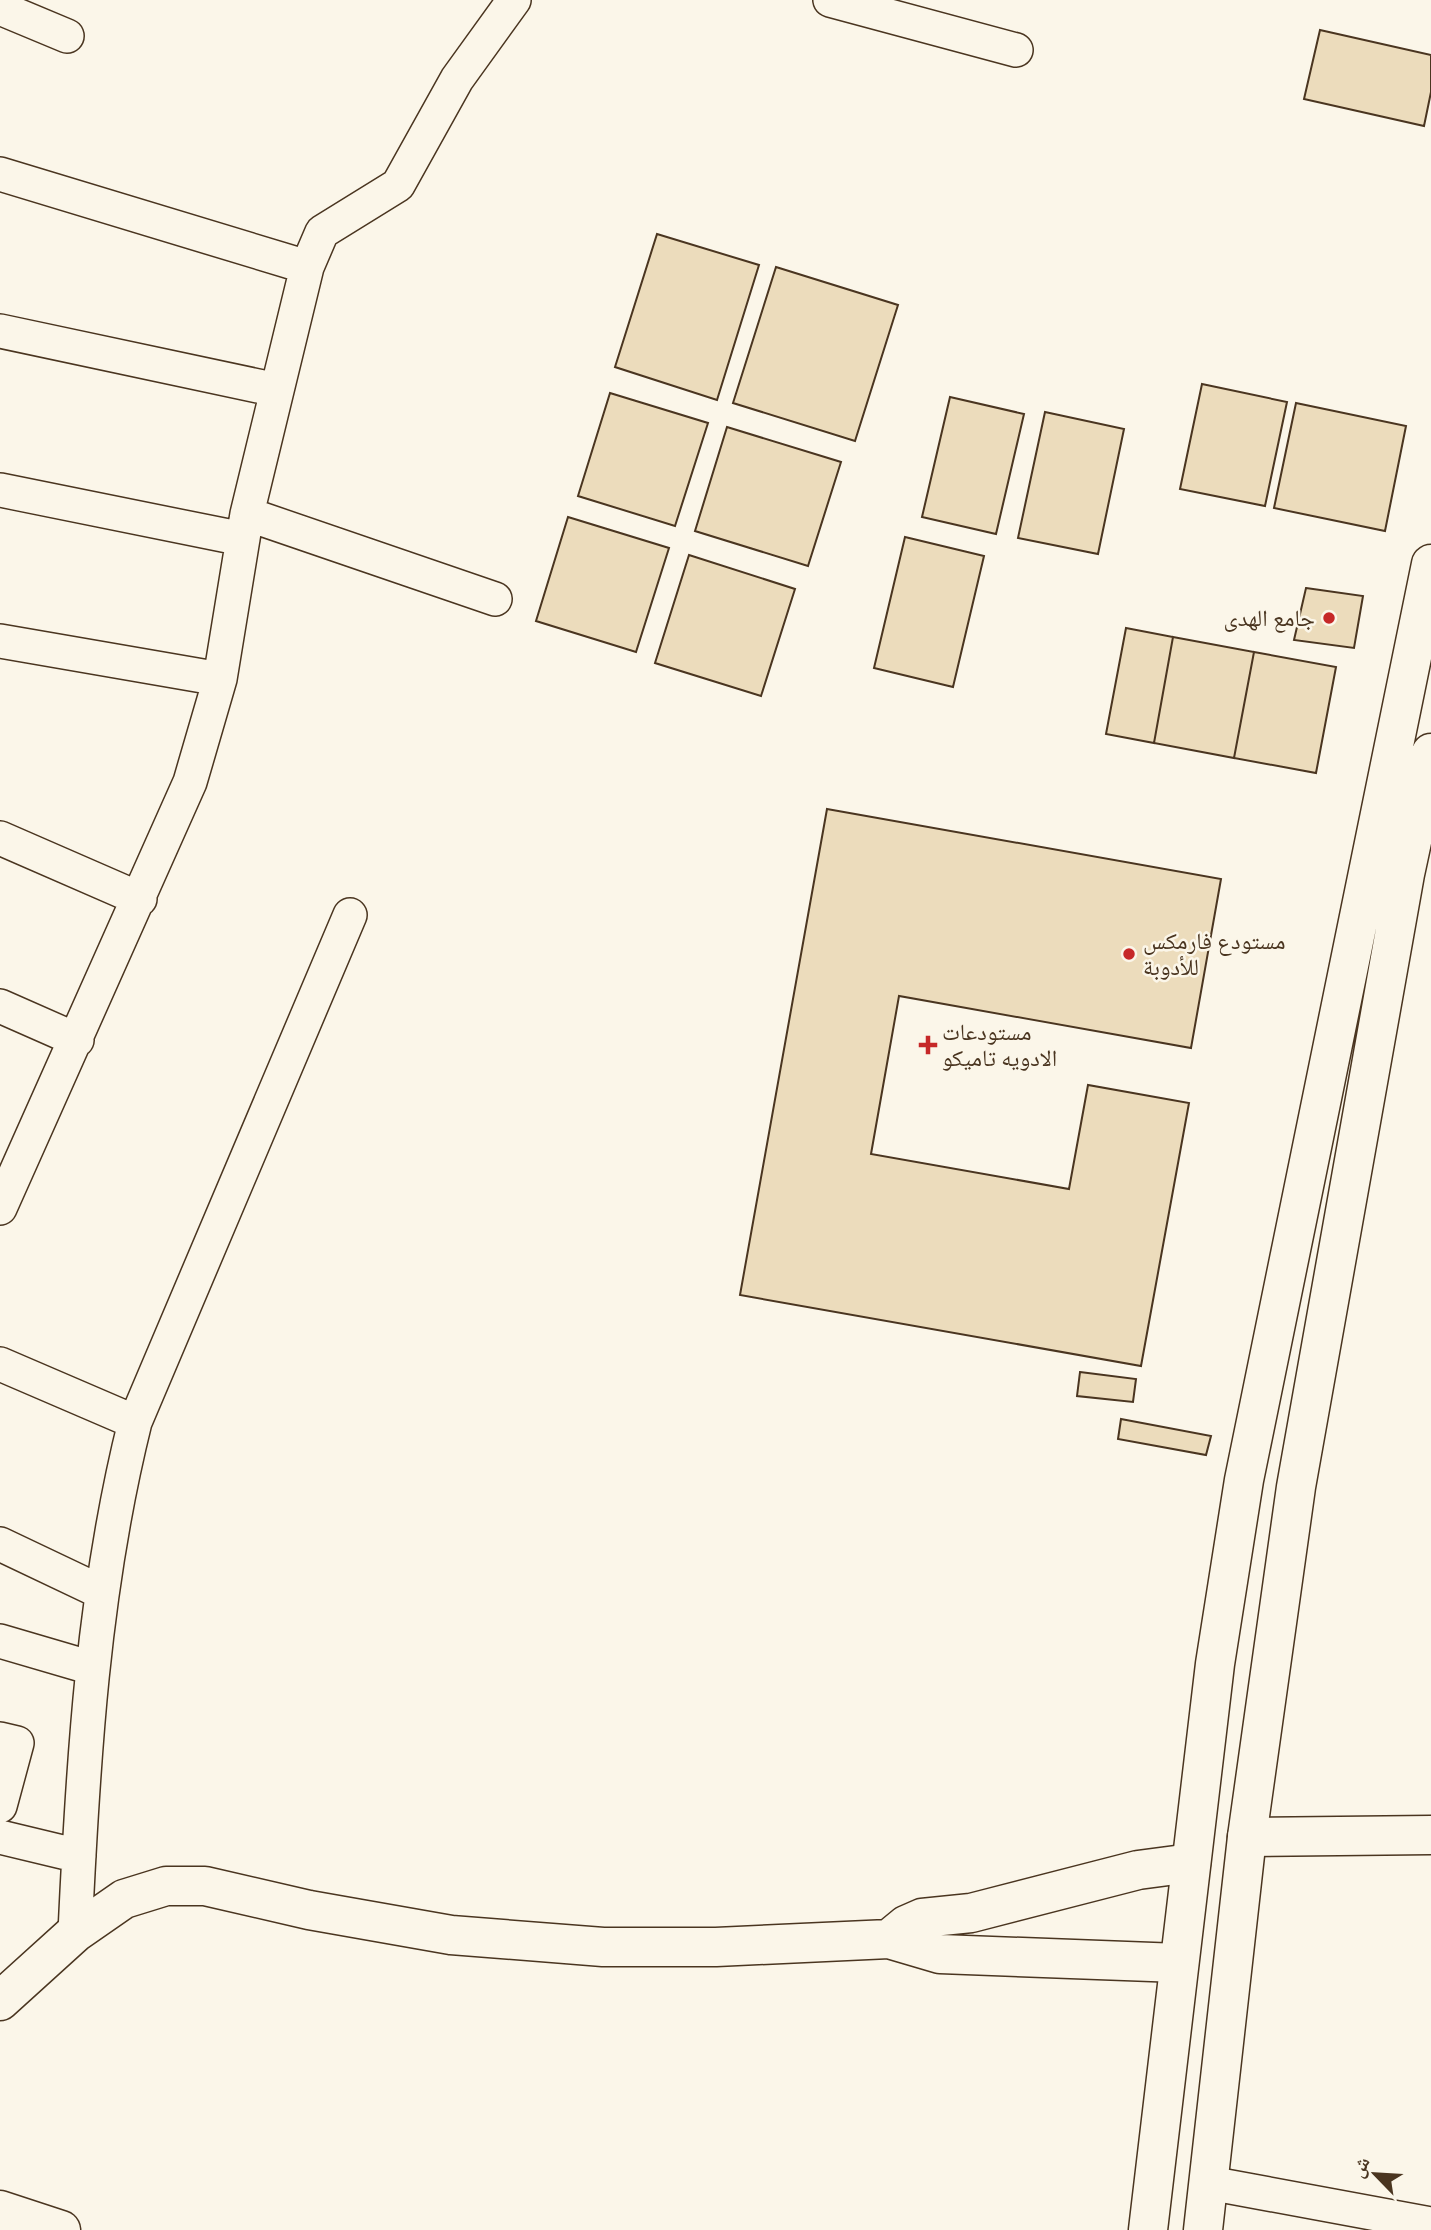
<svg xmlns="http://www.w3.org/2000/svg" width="1431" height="2230" font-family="'IBM Plex Sans','Noto Naskh Arabic',sans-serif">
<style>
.building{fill:#ecdcbc;stroke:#4a3520;stroke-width:2}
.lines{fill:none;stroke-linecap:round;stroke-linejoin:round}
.street-casing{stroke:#4a3520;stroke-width:36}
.secondary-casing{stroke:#4a3520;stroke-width:41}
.primary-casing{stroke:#4a3520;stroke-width:41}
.street{stroke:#fbf6e9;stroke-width:33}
.secondary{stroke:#fbf6e9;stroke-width:38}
.primary{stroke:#fbf6e9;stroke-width:38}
.poi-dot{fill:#c62828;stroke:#fbf6e9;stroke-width:2.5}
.labels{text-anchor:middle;stroke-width:5;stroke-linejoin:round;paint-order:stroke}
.poi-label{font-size:23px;fill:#4a3520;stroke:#fbf6e9;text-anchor:start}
</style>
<rect width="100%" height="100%" fill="#fbf6e9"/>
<path class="building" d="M1320,30L1431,55V92L1424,126L1304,99Z
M657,234L759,265L717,400L615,367Z
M776,267L898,305L855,441L733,403Z
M1202,384L1287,402L1265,506L1180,489Z
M610,393L708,423L675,526L578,496Z
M950,397L1024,414L996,534L922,517Z
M1296,403L1406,426L1385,531L1274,508Z
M1045,412L1124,429L1098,554L1018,538Z
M727,427L841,462L808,566L695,531Z
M568,517L669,548L636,652L536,621Z
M905,537L984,556L953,687L874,668Z
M689,555L795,589L761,696L655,663Z
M1306,588L1363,596L1354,648L1294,640Z
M1126,628L1173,637L1154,743L1106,734Z
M1173,637L1254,652L1234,758L1154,743Z
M1254,652L1336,667L1316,773L1234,758Z
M827,809L1221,879L1191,1048L899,996L871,1154L1069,1189L1088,1085L1189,1103L1141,1366L740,1295Z
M1080,1372L1136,1379L1133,1402L1077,1396Z
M1121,1419L1211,1436L1206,1455L1118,1439Z"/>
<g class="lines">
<defs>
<path id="street" d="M830,0L1016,50
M0,8L67,36
M0,174L307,267
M0,331L277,390
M0,490L243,539
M247,514L495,599
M0,641L220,679
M0,838L140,899
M0,1006L77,1040
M0,1208L190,782L220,679L247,514L307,267L322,232L398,185L457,79L514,0
M0,1364L135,1422
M0,1544L101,1592
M0,1641L92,1668
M0,1739L17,1743L0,1806
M0,1837L79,1856
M75,1933C83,1761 93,1590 135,1422L350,915
M1209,2183L1431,2224"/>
<path id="secondary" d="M1247,1837L1431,1835
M889,1939L906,1925L922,1918L971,1913L1138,1870L1191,1863
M0,2001L75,1933L124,1899L166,1886H205L309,1910L451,1935L603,1947H716L889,1939L940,1954L1179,1963
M0,2210L61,2230"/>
<path id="primary" d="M1148,2230L1215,1664L1244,1480L1431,564
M1203,2230L1247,1837L1296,1487L1405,874L1431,753"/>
</defs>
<use href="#street" class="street-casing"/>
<use href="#secondary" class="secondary-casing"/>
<use href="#primary" class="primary-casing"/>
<use href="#street" class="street"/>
<use href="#secondary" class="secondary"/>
<use href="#primary" class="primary"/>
</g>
<g class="poi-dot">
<circle cx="1329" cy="618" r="7"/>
<circle cx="1129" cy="954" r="7"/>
<path d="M924.5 1034.5h7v7h7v7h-7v7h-7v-7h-7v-7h7z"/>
</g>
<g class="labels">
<g class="poi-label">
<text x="1315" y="626" text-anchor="end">جامع الهدى</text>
<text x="1143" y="949">مستودع فارمكس<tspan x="1143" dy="26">للأدوبة</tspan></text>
<text x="942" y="1040">مستودعات<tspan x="942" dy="26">الادويه تاميكو</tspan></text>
</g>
</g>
<g transform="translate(1375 2174) rotate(295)" stroke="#fbf6e9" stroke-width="5" paint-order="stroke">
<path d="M0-5L12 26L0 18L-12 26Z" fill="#4a3520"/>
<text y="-10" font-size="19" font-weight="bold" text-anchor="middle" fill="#4a3520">ش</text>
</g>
</svg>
